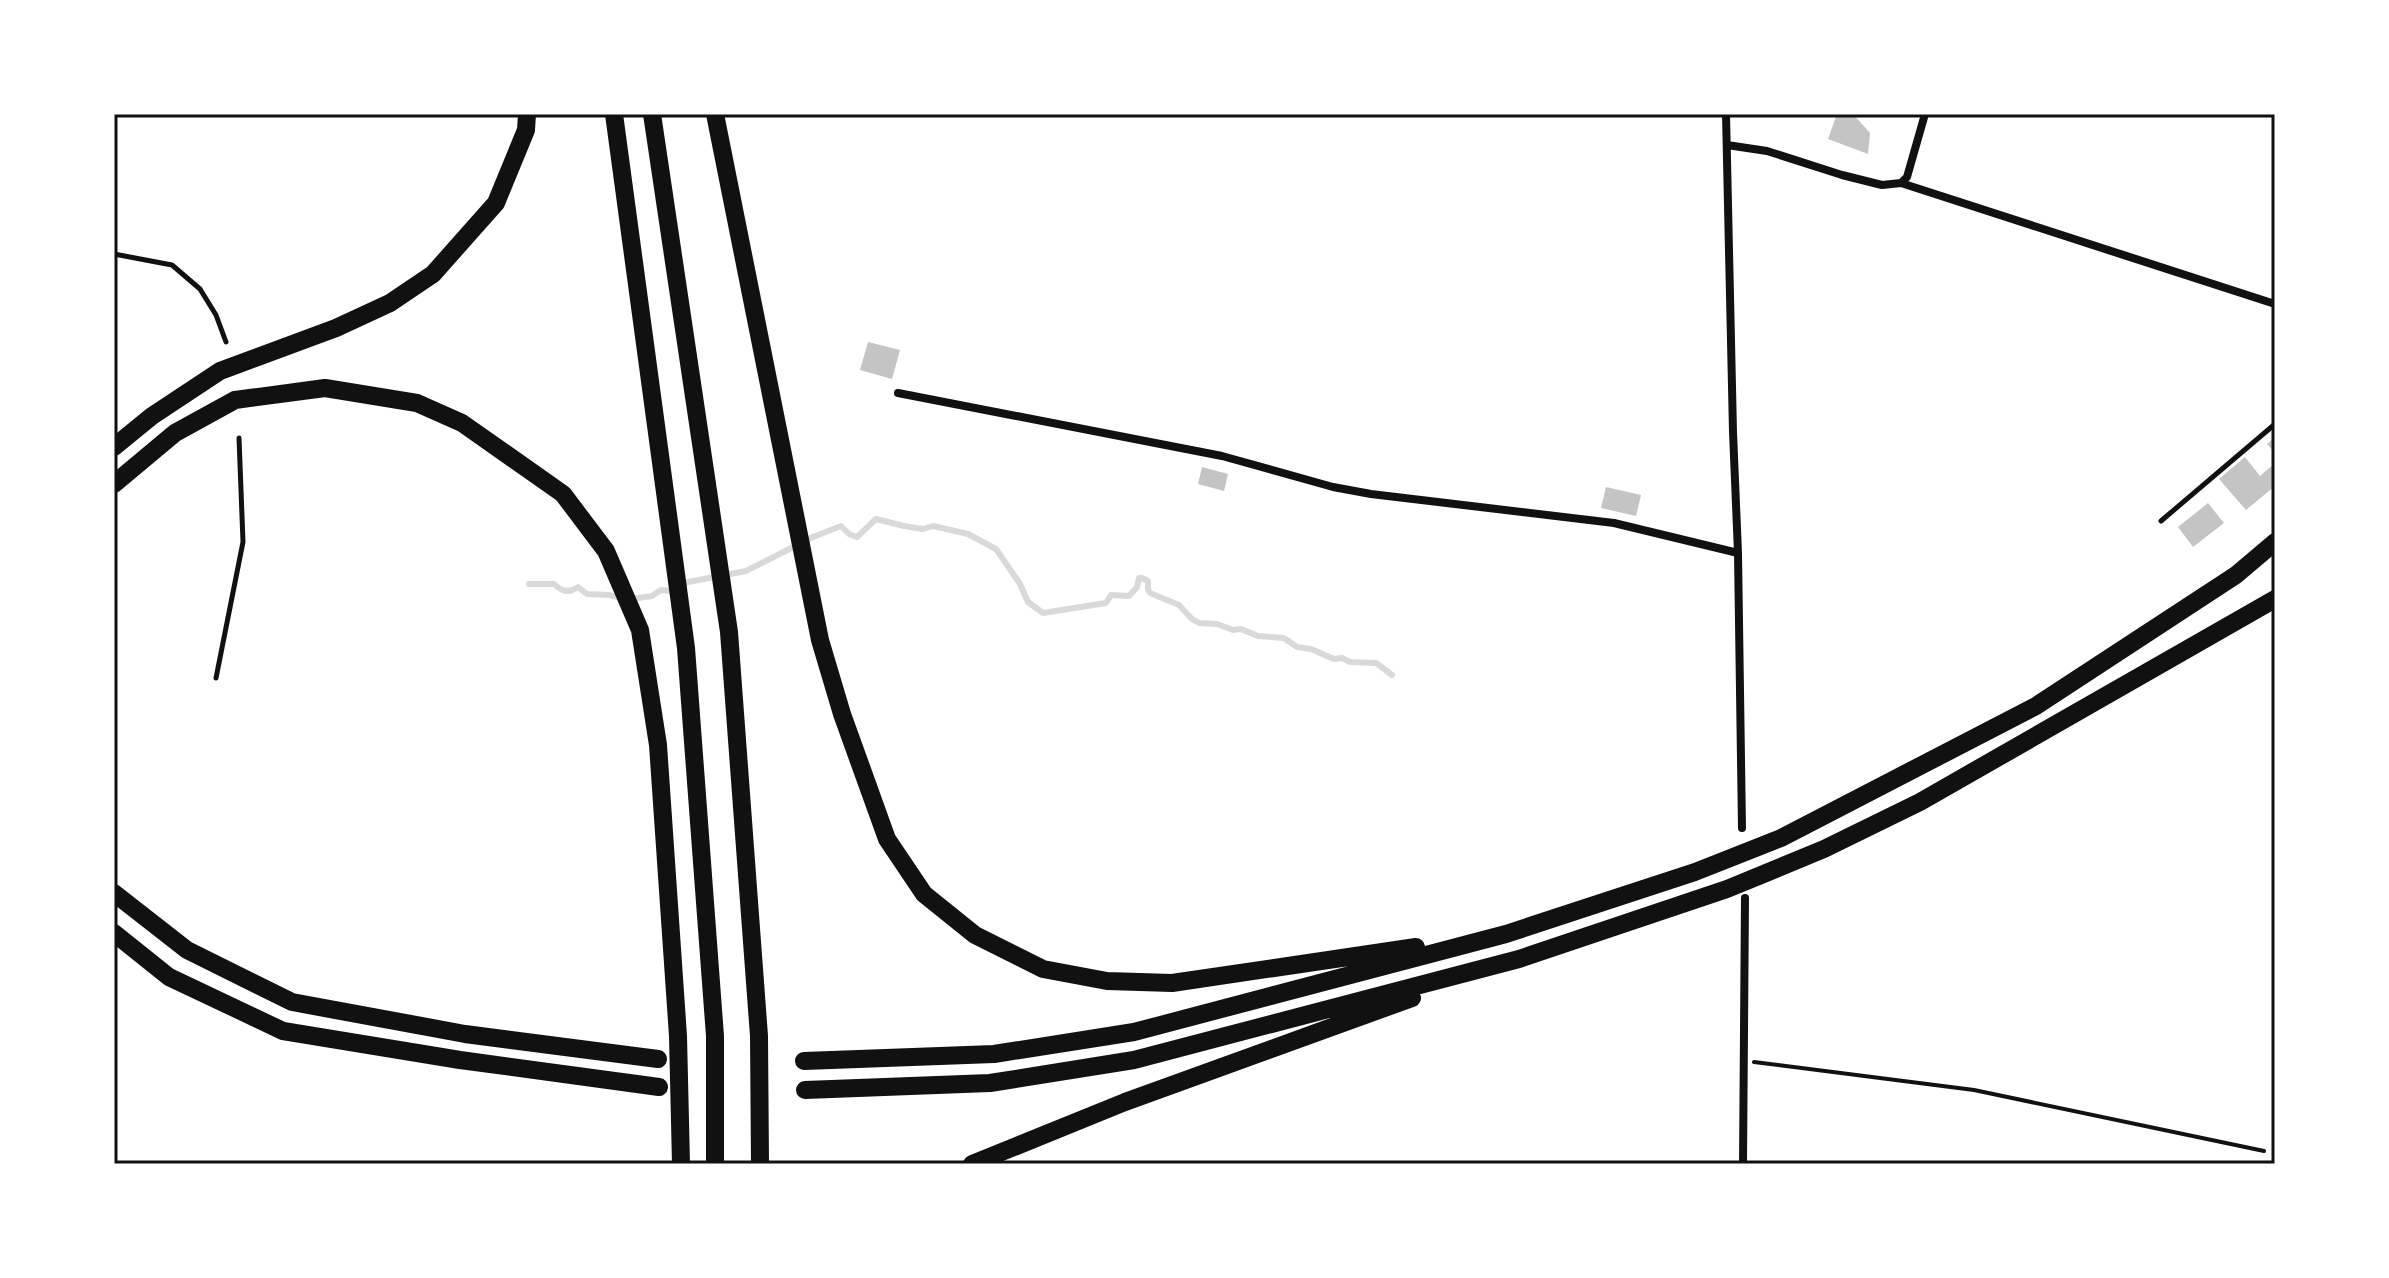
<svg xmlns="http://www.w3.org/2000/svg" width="2389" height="1278" font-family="Quicksand,sans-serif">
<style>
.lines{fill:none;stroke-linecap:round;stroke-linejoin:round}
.stream{stroke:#d9d9d9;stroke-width:6}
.building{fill:#c4c4c4}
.path{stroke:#111;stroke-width:4}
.service{stroke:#111;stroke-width:5}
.minor{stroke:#111;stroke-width:8}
.motorway{stroke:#111;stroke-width:18}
.neatline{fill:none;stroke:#111;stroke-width:3}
</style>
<rect width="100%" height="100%" fill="#fff"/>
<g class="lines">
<path class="stream" d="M529,584H554C561,591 569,594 578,587L587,594L610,595L620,598
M631,599L652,596L661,590L672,591L688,582L746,571L813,537L841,526L849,534L857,537L876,519L904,526L923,529L933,526L968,534L996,549L1020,584L1028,602L1043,613L1106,603L1111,595L1129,596L1137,587L1139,578H1142L1148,581V589L1150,593L1179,605L1192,619L1199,623L1217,624L1233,630L1241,629L1258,636L1284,638L1297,647L1311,649L1334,659L1342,658L1350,662L1376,663L1392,675"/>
</g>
<path class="building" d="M1837,114H1853L1870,133L1868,154L1828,139Z
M868,342L900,350L892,379L860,370Z
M2275,437V453L2267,444Z
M2245,457L2260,476L2275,463V486L2246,510L2219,479Z
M1202,467L1228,474L1224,491L1198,484Z
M1606,487L1641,495L1636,516L1601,508Z
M2208,503L2224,523L2193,547L2178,527Z"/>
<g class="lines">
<path class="path" d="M1754,1062L1974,1090L2264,1151"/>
<path class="service" d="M114,254L172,265L200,289L216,315L226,342
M2161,521L2275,424
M216,678L243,542L239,438"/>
<path class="minor" d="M1726,114L1733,432L1738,553L1742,828
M1727,145L1767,151L1842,175L1882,185L1901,183L1907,177L1925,114
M1901,183L2275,304
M898,393L1222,456L1333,487L1371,494L1614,523L1738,553
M1743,1164L1745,898"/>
<path class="motorway" d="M614,114L686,648L715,1036V1164
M652,114L729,632L759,1036L760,1164
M715,114L820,640L842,714L887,839L924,894L975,935L1043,969L1107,981L1172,983L1416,947
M114,447L152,416L220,371L336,328L390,303L433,274L496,203L526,130L527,114
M114,484L175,433L235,400L325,388L417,403L462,423L563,494L606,551L640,630L658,745L678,1036L681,1164
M114,893L187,950L292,1002L465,1034L658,1059
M114,933L169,977L283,1031L460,1060L659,1087
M804,1061L994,1054L1134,1032L1506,934L1695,872L1781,838L2036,706L2236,575L2275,542
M805,1090L990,1083L1134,1060L1519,959L1727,889L1824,849L1920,802L2275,599
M972,1164L1125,1102L1412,998"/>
</g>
<rect width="2389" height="1278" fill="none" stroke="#ffffff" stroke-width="232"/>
<rect x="116" y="116" width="2157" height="1046" class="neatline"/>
</svg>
